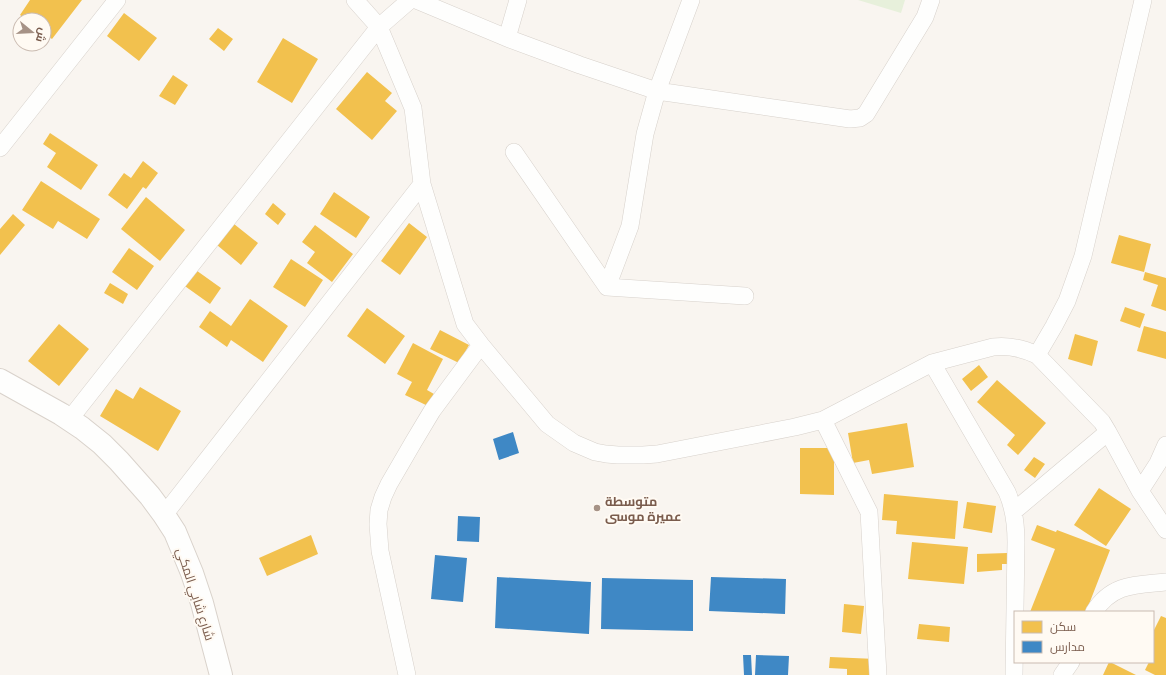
<svg xmlns="http://www.w3.org/2000/svg" width="1166" height="675" font-family="'Exo 2',Cairo,sans-serif">
<style>
.green{fill:#e7f0db}
.homes{fill:#f2c14e}
.schools{fill:#3f88c5}
.lines{fill:none;stroke-linecap:round;stroke-linejoin:round}
.minor-casing{stroke:#d7d1cb;stroke-width:18}
.secondary-casing{stroke:#d9d2cb;stroke-width:24}
.minor{stroke:#fefefd;stroke-width:17}
.secondary{stroke:#fefefd;stroke-width:22}
.poi-dot{fill:#a69286;stroke:#fffaf3;stroke-width:1.5}
.labels{text-anchor:middle;stroke-width:4;stroke-linejoin:round;paint-order:stroke}
.poi-label{font-size:13px;font-weight:bold;fill:#7a5c4d;stroke:#fffaf3;text-anchor:start}
.street-label{font-size:13px;fill:#7a5c4d;stroke:#fffaf3}
</style>
<rect width="100%" height="100%" fill="#f9f5f0"/>
<path class="green" d="M858,0H905L901,13Z"/>
<path class="homes" d="M30,0H82L52,39L44,33V20H27L20,15Z
M124,13L157,38L139,61L107,36Z
M218,28L233,39L224,51L209,39Z
M283,38L318,59L292,103L257,82Z
M367,72L392,93L385,101L397,111L372,140L336,109Z
M173,75L188,85L175,105L159,96Z
M50,133L98,165L81,190L47,167L56,153L43,144Z
M143,161L158,173L146,189L143,187L127,209L108,195L124,173L131,178Z
M41,181L100,219L87,239L58,221L53,229L22,210Z
M334,192L370,217L356,238L320,214Z
M146,197L185,230L160,261L121,229Z
M273,203L286,214L278,225L265,214Z
M13,214L25,225L0,255V229Z
M409,223L427,237L400,275L381,261Z
M234,224L258,243L241,265L217,245Z
M315,225L353,254L332,282L307,263L315,252L302,242Z
M1119,235L1151,244L1144,272L1111,263Z
M129,248L154,266L137,290L112,272Z
M291,259L323,280L305,307L273,287Z
M193,268L221,288L210,304L182,284Z
M1145,272L1166,278V311L1151,306L1158,285L1143,280Z
M110,283L128,294L123,304L104,293Z
M250,299L288,326L263,362L231,340L227,347L199,327L210,311L231,326Z
M1125,307L1145,314L1140,328L1120,321Z
M367,308L405,336L385,364L347,336Z
M59,324L89,349L59,386L28,361Z
M1144,326L1166,332V359L1137,351Z
M440,330L469,345L459,363L430,349Z
M1075,334L1098,341L1092,366L1068,359Z
M413,343L443,359L427,390L434,394L428,406L405,395L412,382L397,374Z
M979,365L988,377L971,391L962,379Z
M997,380L1046,423L1018,455L1007,445L1015,435L977,402Z
M140,387L181,411L158,451L100,416L116,389L133,399Z
M907,423L914,467L872,474L869,460L853,463L848,433Z
M800,448H834V495L800,494Z
M1034,457L1045,464L1035,478L1024,470Z
M1099,488L1131,509L1106,546L1074,525Z
M884,494L958,501L955,539L896,534L897,521L882,520Z
M967,502L996,506L992,533L963,528Z
M1037,525L1056,532L1057,530L1110,550L1086,612H1030L1055,549L1031,540Z
M311,535L318,554L267,576L259,558Z
M912,542L968,547L964,584L908,579Z
M1007,553V564H1002V570L977,572V554Z
M844,604L864,606L861,634L842,632Z
M1161,616L1166,618V675H1155L1145,670L1149,662H1153V632Z
M919,624L950,627L949,642L917,639Z
M830,657L876,659L875,675H847V669L829,668Z
M1109,662H1110L1136,675H1103Z"/>
<path class="schools" d="M513,432L519,453L499,460L493,439Z
M458,516L480,517L479,542L457,541Z
M435,555L467,558L463,602L431,599Z
M497,577L591,582L589,634L495,628Z
M711,577L786,579L785,614L709,611Z
M602,578L693,580V631L601,629Z
M743,655H751L752,675H744Z
M756,655L789,656L788,675H755Z"/>
<g class="lines">
<defs>
<path id="minor" d="M355,0L379,27L410,0
M416,0L507,38L580,65L657,91L645,134L630,226L607,287
M691,0L657,91L850,119L860,118L866,114L925,17L931,0
M507,38L518,0
M0,148L117,0
M514,152L607,287L745,296
M1037,355L1054,326L1067,301L1083,256L1143,0
M932,363L1007,492C1014,508 1016,524 1016,542L1014,675
M69,420L379,27L413,108L422,184L465,324L481,345L547,424L574,443L595,452L606,454L618,455H643L657,454L795,427L823,420L932,363L993,347C1009,345 1022,348 1037,355L1102,422L1108,432L1140,491L1166,530
M823,420L869,512L878,675
M1140,491L1158,463L1166,445
M1014,511L1108,432
M164,515L422,184
M1094,612C1112,583 1137,585 1166,582
M407,675L380,551L378,524L379,510L383,497L389,484L414,441L432,411L481,345
M1062,675L1071,662"/>
<path id="secondary" d="M0,380L61,414L82,428L102,444L119,461L150,496L164,515L175,532L192,573L202,603L221,675"/>
</defs>
<use href="#minor" class="minor-casing"/>
<use href="#secondary" class="secondary-casing"/>
<use href="#minor" class="minor"/>
<use href="#secondary" class="secondary"/>
</g>
<circle class="poi-dot" cx="597" cy="508" r="4"/>
<g class="labels">
<g class="poi-label">
<text x="605" y="506">متوسطة<tspan x="605" dy="15">عميرة موسى</tspan></text>
</g>
<g class="street-label">
<text transform="translate(196 594) rotate(72)" y="5">شارع شابي المكي</text>
</g>
</g>
<rect x="1014" y="611" width="140" height="52" fill="#fffaf3" stroke="#cabbb1"/>
<rect x="1022" y="621" width="20" height="12" fill="#f2c14e" stroke="#cabbb1"/>
<text x="1050" y="631" font-size="12" fill="#7a5c4d">سكن</text>
<rect x="1022" y="641" width="20" height="12" fill="#3f88c5" stroke="#cabbb1"/>
<text x="1050" y="651" font-size="12" fill="#7a5c4d">مدارس</text>
<g transform="translate(32 32) rotate(108)"><circle r="19" fill="#fffaf3" stroke="#cabbb1"/>
<path d="M0-3L7 15L0 10L-7 15Z" fill="#a69286"/>
<text y="-6" font-size="11" font-weight="bold" text-anchor="middle" fill="#7a5c4d">ش</text>
</g>
</svg>
